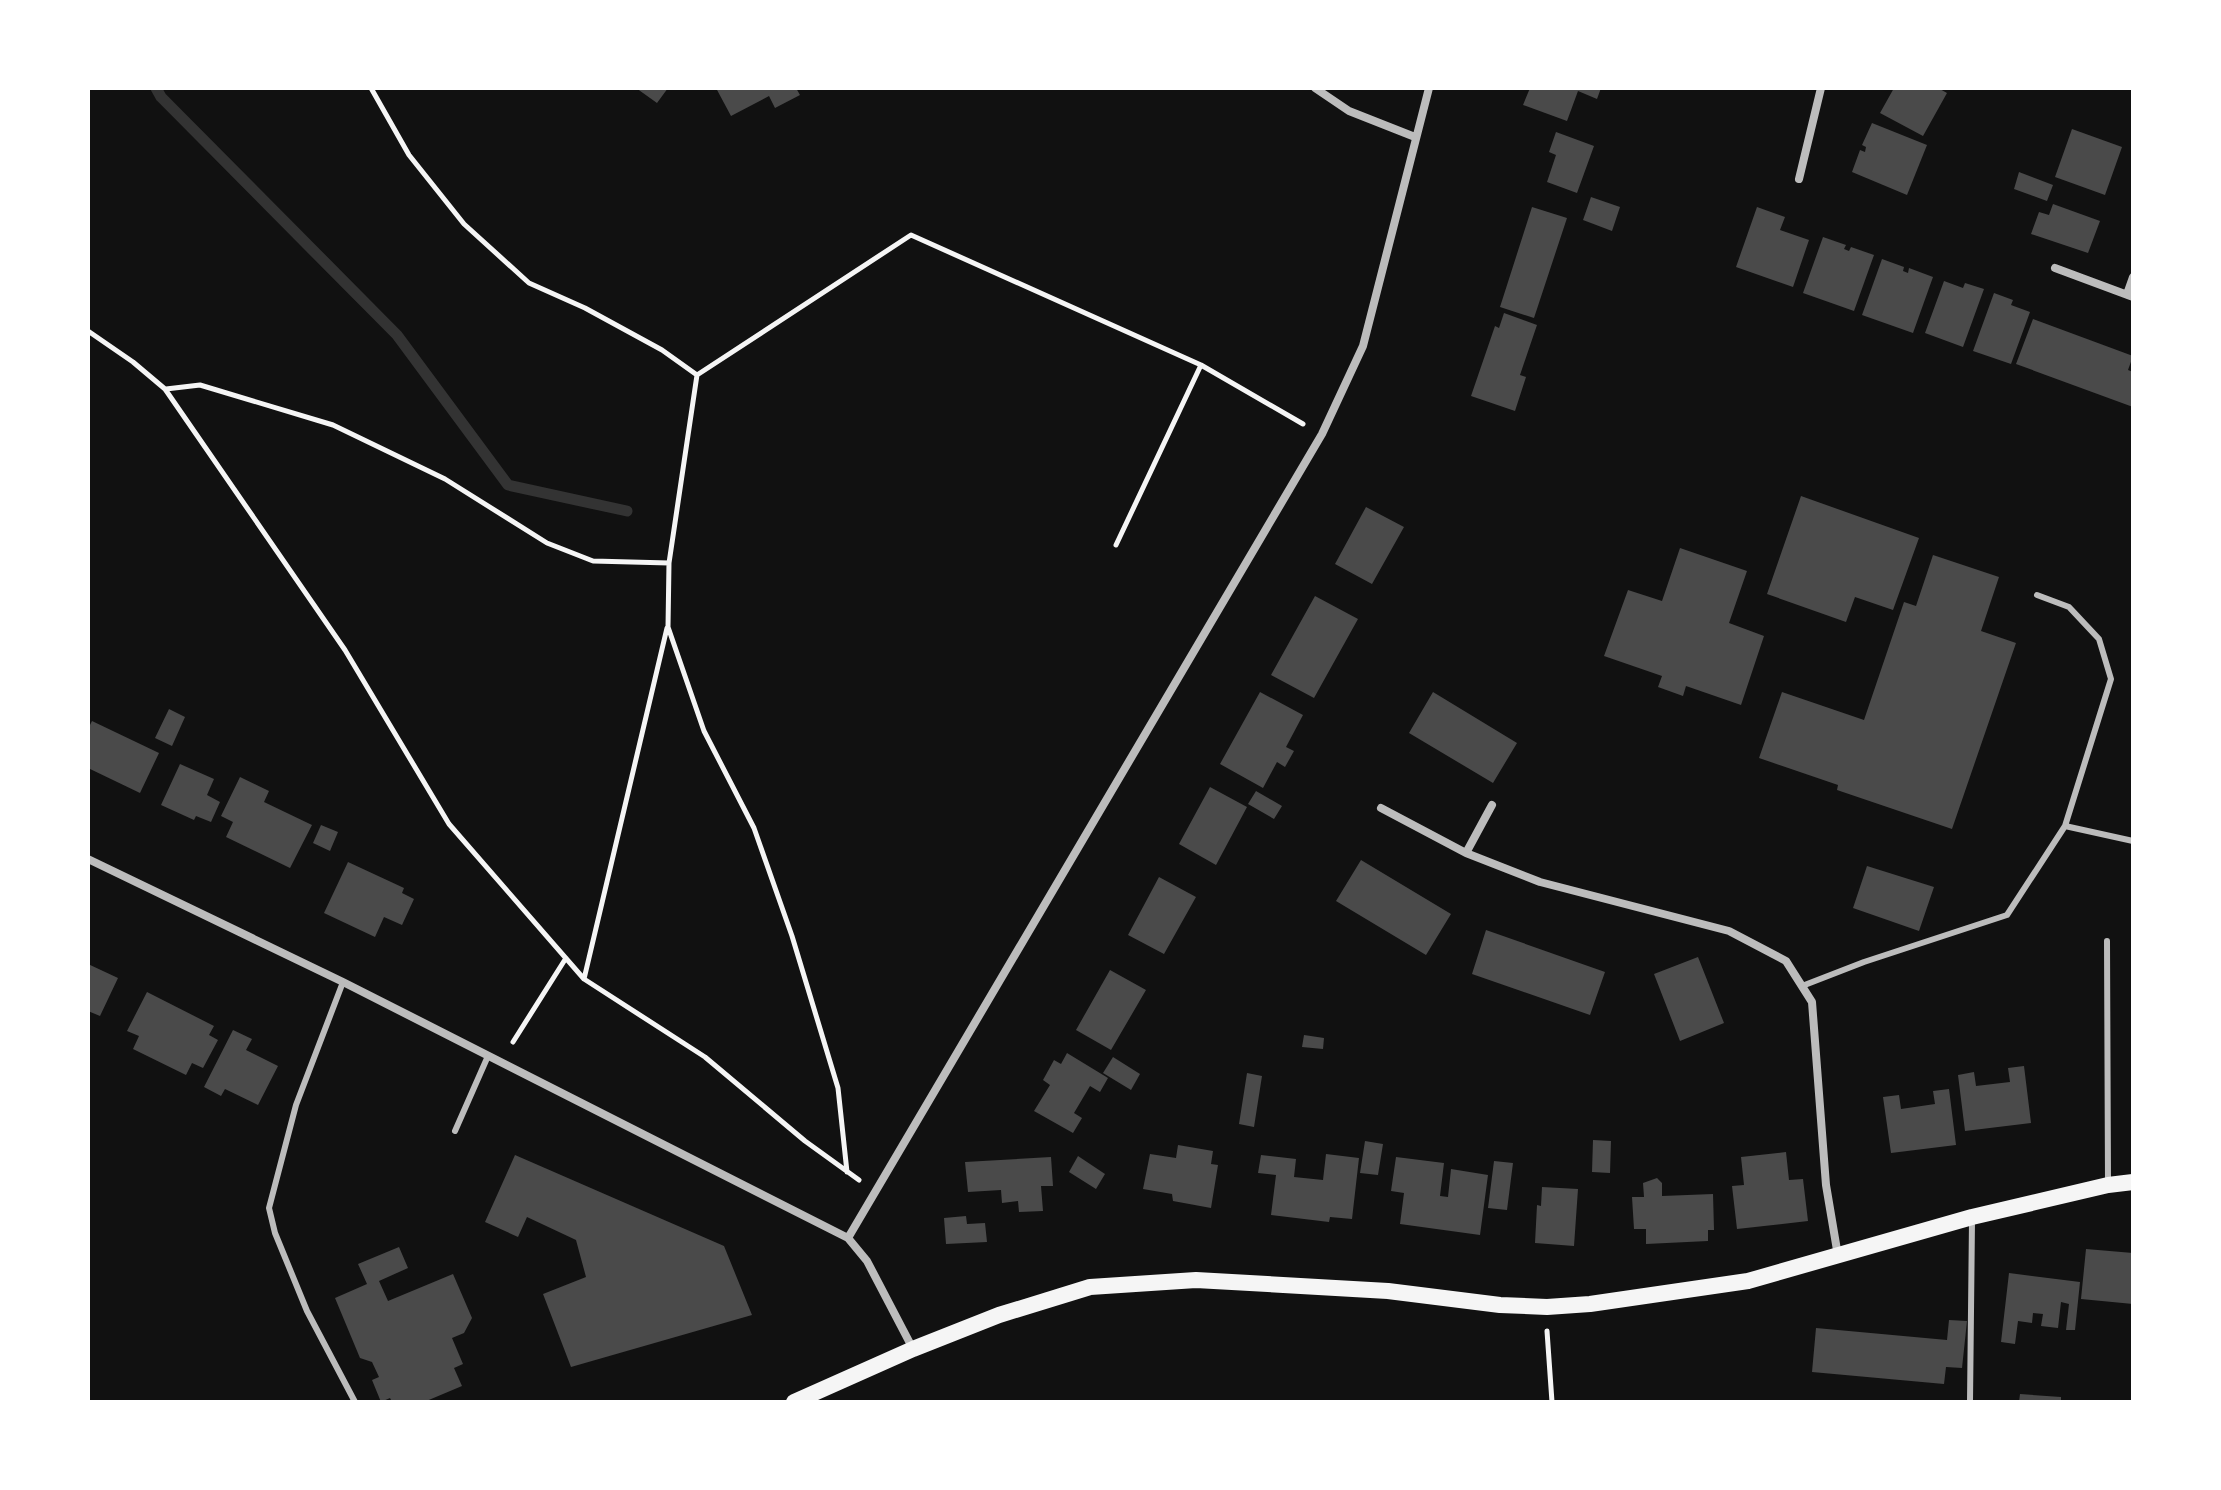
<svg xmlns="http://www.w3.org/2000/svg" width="2221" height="1490" font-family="'Sofia Sans Condensed',sans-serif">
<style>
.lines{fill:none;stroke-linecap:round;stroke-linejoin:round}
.stream{stroke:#333;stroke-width:11}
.building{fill:#4a4a4a}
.path{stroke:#f5f5f5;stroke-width:5}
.service{stroke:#bcbcbc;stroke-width:6}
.minor{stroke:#bcbcbc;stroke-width:8}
.secondary{stroke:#f5f5f5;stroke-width:16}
</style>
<rect width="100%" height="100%" fill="#111"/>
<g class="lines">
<path class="stream" d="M156,88L161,97L397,335L508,485L627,511"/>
</g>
<path class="building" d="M636,88H668L657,103Z
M716,88H796L800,95L775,108L769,96L731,116Z
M1530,88L1535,89L1601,88L1597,99L1578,91L1567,121L1523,105Z
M1894,88H1938L1947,93L1923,136L1880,113Z
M1872,123L1927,145L1907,195L1852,172L1860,150L1865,152L1866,147L1862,145Z
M2072,129L2122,147L2105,195L2055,177Z
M1556,132L1594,146L1577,193L1547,182L1556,155L1549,152Z
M2019,172L2053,185L2047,201L2014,189Z
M1591,197L1620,207L1612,231L1583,220Z
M2053,204L2100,221L2088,253L2031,234L2039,212L2049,215Z
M1532,207L1567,218L1534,318L1500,307Z
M1757,207L1785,217L1780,230L1809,240L1793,287L1736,267Z
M1823,237L1846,245L1844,249L1849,251L1851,247L1874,255L1854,311L1803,293Z
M1882,259L1904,267L1903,271L1908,273L1909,268L1933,277L1913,333L1862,315Z
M1944,281L1963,288L1965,283L1984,289L1963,347L1925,333Z
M1994,293L2013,300L2011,305L2030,312L2011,364L1973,351Z
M1504,313L1537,325L1520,375L1526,377L1515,411L1471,396L1495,326L1499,328Z
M2033,319L2133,356L2128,370L2133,372V407L2016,364Z
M1801,496L1919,538L1893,610L1855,597L1846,622L1767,594Z
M1366,507L1404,527L1372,584L1335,564Z
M1680,548L1747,571L1729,623L1764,636L1741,705L1686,686L1683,696L1658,687L1662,676L1604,656L1628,590L1662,601Z
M1933,555L1999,577L1981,631L2016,643L1952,829L1837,790L1838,785L1759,758L1782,692L1864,720L1904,602L1916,606Z
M1315,596L1358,619L1314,698L1271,675Z
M1260,692L1303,715L1286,747L1294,751L1285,767L1277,762L1263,788L1220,764Z
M1433,692L1517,743L1493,783L1409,733Z
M169,709L185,717L172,746L155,738Z
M92,721L159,753L140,793L88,768V729Z
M180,764L214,779L207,795L220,802L211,822L196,816L194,820L161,805Z
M240,777L269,791L264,802L312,825L290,868L226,837L233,822L221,816Z
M1210,787L1247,807L1216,865L1179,844Z
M1256,791L1282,806L1274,819L1248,804Z
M321,825L338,832L330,851L313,843Z
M1361,860L1451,914L1426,955L1336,901Z
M348,862L404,888L402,893L414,899L402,925L384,917L375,937L324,913Z
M1867,866L1934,887L1919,931L1853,908Z
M1159,877L1196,897L1164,954L1128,935Z
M1486,930L1605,972L1590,1015L1472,974Z
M1698,957L1724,1023L1680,1041L1654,974Z
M88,964L118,978L100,1016L88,1011Z
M1110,970L1146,990L1111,1050L1076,1030Z
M147,992L214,1026L209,1035L218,1040L203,1068L192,1063L186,1075L133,1049L139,1036L127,1031Z
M233,1030L252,1039L246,1050L278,1066L258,1105L225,1089L221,1096L204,1087Z
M1304,1035L1324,1038L1323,1049L1302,1047Z
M1067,1053L1108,1078L1100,1092L1090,1086L1074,1113L1082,1118L1073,1133L1034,1111L1050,1085L1043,1080L1054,1060L1061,1064Z
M1113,1057L1140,1074L1131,1090L1103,1073Z
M2024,1066L2031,1123L1965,1131L1958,1075L1974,1072L1976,1086L2010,1082L2008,1068Z
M1247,1073L1262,1076L1254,1127L1239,1124Z
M1949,1089L1956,1145L1891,1153L1883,1097L1899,1095L1901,1109L1935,1104L1933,1091Z
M1593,1140L1611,1141L1610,1173L1592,1172Z
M1365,1141L1383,1144L1378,1175L1360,1173Z
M1178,1145L1213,1151L1211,1164L1218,1165L1211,1208L1173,1201L1172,1194L1143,1189L1150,1154L1176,1158Z
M1786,1152L1789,1180L1803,1179L1808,1221L1737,1229L1732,1186L1744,1185L1741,1157Z
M1326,1154L1359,1158L1352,1219L1330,1217L1329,1222L1271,1215L1276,1175L1258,1173L1261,1155L1296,1159L1294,1177L1323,1180Z
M515,1155L724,1246L752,1315L571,1367L543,1294L586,1277L576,1240L527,1217L518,1237L485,1222Z
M1078,1156L1105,1174L1096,1189L1069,1172Z
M1051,1157L1053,1186H1041L1043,1211L1019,1212L1018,1201L1002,1203L1001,1190L968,1192L965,1162Z
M1396,1157L1444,1163L1440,1196L1448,1197L1451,1169L1488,1175L1480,1235L1400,1224L1404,1193L1391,1191Z
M1494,1161L1513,1163L1507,1210L1488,1208Z
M1657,1178L1662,1183V1196L1713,1194L1714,1230H1708V1241L1646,1244V1229H1634L1632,1197H1644L1643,1183Z
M1542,1187L1578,1189L1574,1246L1535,1243L1537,1205L1541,1206Z
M966,1216L967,1224L985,1223L987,1242L946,1244L944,1218Z
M399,1247L408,1268L379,1281L388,1301L453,1274L472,1318L464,1333L452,1338L463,1364L454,1368L462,1386L424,1402H392L390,1398L381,1402L372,1380L379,1377L372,1362L360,1358L335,1298L367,1284L358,1264Z
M2086,1249L2133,1253V1304L2081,1299Z
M2009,1273L2080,1282L2075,1330H2066L2069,1304L2061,1302L2058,1328L2041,1326L2043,1314L2033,1313L2032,1323L2018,1321L2015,1344L2001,1342Z
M1949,1320L1967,1321L1962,1368L1946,1367L1944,1384L1812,1372L1816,1328L1947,1340Z
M2020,1394L2061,1397V1402H2019Z"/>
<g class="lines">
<path class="path" d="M371,88L409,155L464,224L529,283L585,308L662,350L697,375L669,563L668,627L704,731L754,828L792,936L838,1088L847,1172
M88,331L133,362L165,389L345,650L449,824L584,979L705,1057L805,1141L859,1180
M697,375L911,235L1201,365L1303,424
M166,389L200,385L333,425L445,479L547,543L593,561L669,563
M1116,545L1201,365
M584,979L667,628
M513,1042L566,958
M1547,1331L1552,1402"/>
<path class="service" d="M2065,826L2133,841
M2107,941L2108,1182
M343,982L296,1105L269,1208L275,1233L307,1311L355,1402
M1802,986L1864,962L2007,915L2065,826L2111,679L2099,639L2069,607L2037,595
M455,1131L488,1056
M1970,1402L1972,1221"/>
<path class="minor" d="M1315,88L1349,111L1415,137
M1799,179L1821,88
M2055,268L2133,297
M2127,294L2133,277
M1381,808L1466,853L1540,882L1729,931L1786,961L1812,1002L1826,1185L1838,1256
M1466,853L1492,805
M88,859L343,982L848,1238L867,1261L913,1349
M848,1238L1322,434L1363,346L1429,88"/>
<path class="secondary" d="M794,1402L913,1349L999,1315L1090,1287L1196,1280L1388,1291L1500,1305L1547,1307L1590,1304L1748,1281L1972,1217L2108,1185L2133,1182"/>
</g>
<rect width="2221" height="1490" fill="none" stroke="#ffffff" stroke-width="180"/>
</svg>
